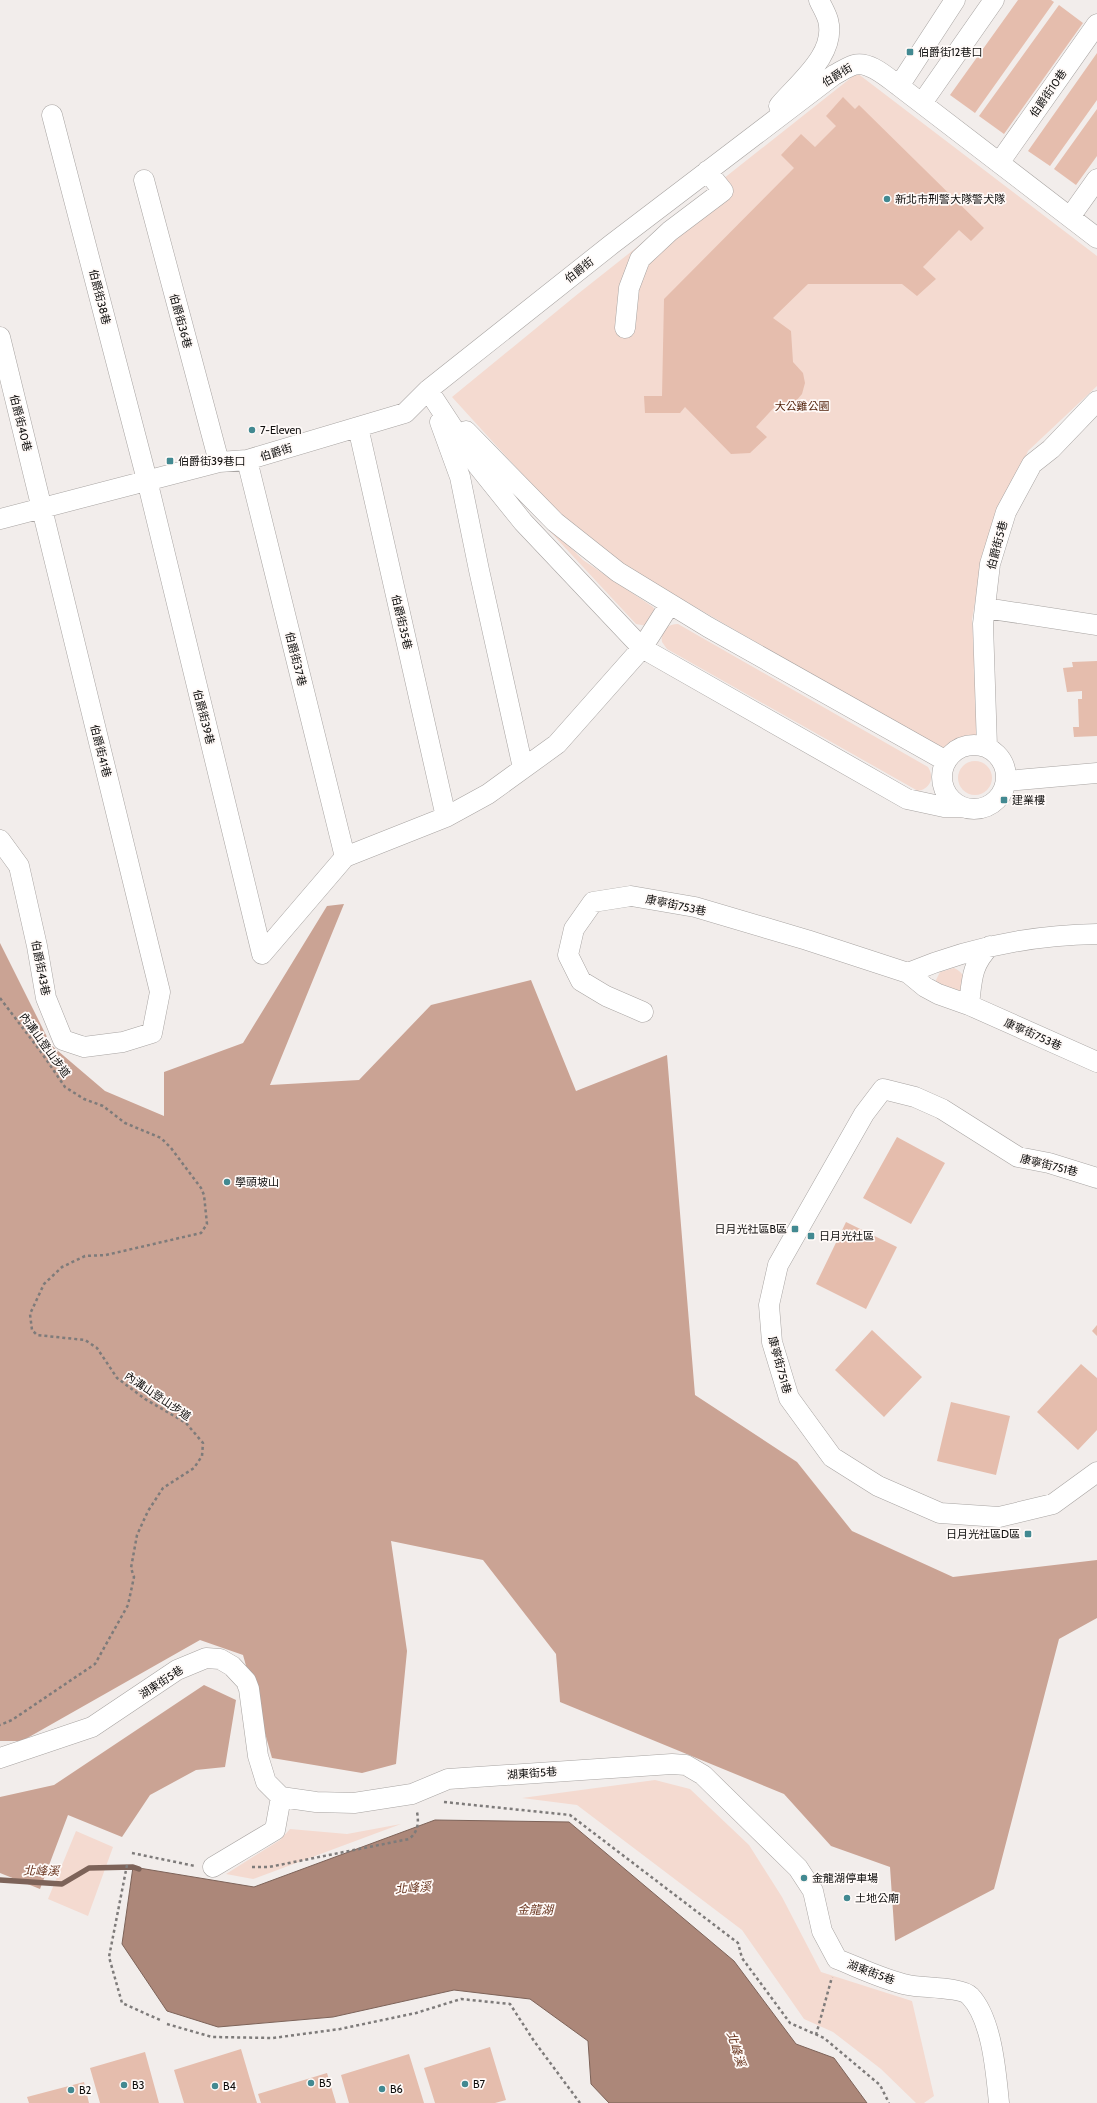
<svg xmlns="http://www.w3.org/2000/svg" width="1097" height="2103" font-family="Cabin,'Noto Sans TC',sans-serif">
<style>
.green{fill:#f4dad0}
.forest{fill:#caa394}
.water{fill:#ac8779;stroke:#7d6359}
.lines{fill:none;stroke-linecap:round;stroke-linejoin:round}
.stream{stroke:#7d6359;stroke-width:5.5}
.building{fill:#e5bdad}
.minor-casing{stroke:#a8a4a2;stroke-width:21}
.path{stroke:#7e7b7a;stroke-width:2.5;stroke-dasharray:3 3;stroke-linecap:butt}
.minor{stroke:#fff;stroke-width:20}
.poi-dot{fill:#428991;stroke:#fffaf8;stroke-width:1.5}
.labels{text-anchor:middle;stroke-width:3.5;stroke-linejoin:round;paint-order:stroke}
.poi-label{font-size:11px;fill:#0f0e0d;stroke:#fffaf8;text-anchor:start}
.street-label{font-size:11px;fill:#0f0e0d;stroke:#fffaf8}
.park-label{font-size:11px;fill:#4f1e07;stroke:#fffaf8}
.water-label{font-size:12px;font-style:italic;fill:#6b3721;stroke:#fffaf8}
</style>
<rect width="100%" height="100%" fill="#f2edeb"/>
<path class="green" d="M857,73L1097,256V386L1028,451L983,556L972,619L978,738L964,737L941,749L628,568L554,509L452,397L579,293Z
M479,455L583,560L653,607L655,611L647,626L636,624Z
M678,624L928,767C935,778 930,789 918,791L667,649L662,642C660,631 667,624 678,624Z
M958 778a17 17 0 1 1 34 0a17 17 0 1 1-34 0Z
M954,968C967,974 967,984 959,995L936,985V980L940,972Z
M655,1780L690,1789L749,1845L782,1897L821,1972L912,2001L934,2096L924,2103H916L881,2069L833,2032L804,2019L742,1930L577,1805L522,1798Z
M401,1824L253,1879L226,1874L280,1840L290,1829L347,1834Z
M76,1831L113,1847L88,1916L48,1899Z"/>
<path class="forest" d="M344,904L270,1085L359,1080L431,1005L531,980L576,1091L667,1055L695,1395L797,1462L852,1531L953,1577L1097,1560V1618L1059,1639L994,1889L895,1941L890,1867L831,1846L784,1794L560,1702L556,1654L483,1560L391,1541L407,1651L396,1764L362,1773L272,1758L243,1655L200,1640L22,1741H0V943L51,1045L105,1091L164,1116V1072L243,1043L327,906Z
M204,1685L236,1700L225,1767L196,1770L150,1795L122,1837L68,1815L40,1889L0,1873V1797L54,1785Z"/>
<path class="water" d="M435,1820L569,1822L734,1961L796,2044L834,2058L867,2103H609L591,2084L588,2041L530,1999L454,1990L333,2017L218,2027L167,2011L122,1944L133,1867L254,1887Z"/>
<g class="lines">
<path class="stream" d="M0,1880L62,1884L89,1868L133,1867L139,1869"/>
</g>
<path class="building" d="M1018,0H1051L1054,2L975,113L950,95Z
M1059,5L1083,23L1004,134L979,116Z
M1097,53V100L1050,166L1028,151Z
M843,97L855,109L859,105L984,228L971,241L959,230L923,267L936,279L917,296L902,284H808L773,318L791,331L793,362L803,373L805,383L802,394L789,409L780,401L756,427L767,437L750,453L731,454L685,407L680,413H645L644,396H662L664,299L794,168L781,155L801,134L815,147L836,126L826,116Z
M1097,109V156L1076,185L1054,169Z
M1097,661V736L1074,737L1073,727H1079L1078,699H1082V691L1067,692L1063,668L1073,667L1072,662Z
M897,1137L945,1163L911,1224L863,1198Z
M846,1222L897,1247L866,1309L816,1284Z
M1097,1325V1336L1092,1331Z
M872,1330L922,1377L884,1417L835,1370Z
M1081,1364L1097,1378V1430L1078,1450L1037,1412Z
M951,1402L1010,1416L996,1475L937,1461Z
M490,2047L506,2100L495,2103H435L424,2068Z
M241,2049L257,2103H184L174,2070Z
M145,2052L159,2103H100L90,2068Z
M409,2054L424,2103H349L341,2075Z
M327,2073L336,2103H261L258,2094Z
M84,2082L89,2103H29L27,2097Z"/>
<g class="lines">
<defs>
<path id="minor" d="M899,86L955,0
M922,103L994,0
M779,106C798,83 837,54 828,20C826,13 822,7 819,0
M52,115L147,480L262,954
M999,163L1097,24
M144,180L219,462
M1070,217L1097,179
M625,328L629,288L640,259L670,231L723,191L707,171
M0,337L160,992L152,1033L123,1042L84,1047L63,1040L46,998L37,946L19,866L0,840
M428,390L478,466L523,522L642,648L907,799L944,807H961
M440,422L460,477L479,570L523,768
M358,427L446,817
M466,431L555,522L618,572L708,627L946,761
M247,460L345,857
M0,519L219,462L247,460L405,413L428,390L612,244L834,75C840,72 847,67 854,65C869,60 888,78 899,86L1097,238
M985,608L1097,625
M942 777a32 32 0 1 1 64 0a32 32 0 1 1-64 0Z
M987,747L983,624L990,564L1006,512L1032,464L1051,449L1097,401
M1006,781L1097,773
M262,954L345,857L446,817L488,794L557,744L642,648L670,604
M908,973C968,948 1032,935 1097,934
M969,1005C972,980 971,965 990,946
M643,1012L606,996L581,981L568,955L574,929L593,902L631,896L695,907L807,940L908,973L925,987L938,994L969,1005L1097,1062
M1097,1178L1049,1163L1018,1157L942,1109L915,1097L883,1089L864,1114L778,1265L769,1305L772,1342L789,1398L832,1457L878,1486L940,1513L999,1517L1053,1504L1097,1472
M0,1758L92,1727L177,1670L206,1658L220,1659L232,1666L246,1681L249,1689L258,1756L266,1782L281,1797L316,1802L354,1803L412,1794L448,1779L672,1764L686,1765L703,1775L798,1868L813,1891L822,1931L837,1959C860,1968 884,1980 908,1985C922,1988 962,1987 970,1996C992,2019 996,2072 999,2103
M213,1867L275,1830L281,1797"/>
</defs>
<use href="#minor" class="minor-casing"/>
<path class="path" d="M0,998L41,1052L65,1087L84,1099L103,1106L125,1123L161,1138L171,1148L201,1188L204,1195L207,1224L201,1233L106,1255L85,1256L62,1267L44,1284L30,1314L32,1330L37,1335L85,1340L97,1348L117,1378L145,1399L186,1423L203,1443L202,1456L194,1468L163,1488L148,1511L137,1535L131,1568L134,1577L128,1605L95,1664L12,1720L0,1725
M444,1802L570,1815L738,1943L742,1958L790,2023L824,2038L880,2085L889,2103
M132,1853L195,1866
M127,1865L109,1957L122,2003L160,2020
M252,1867H269L409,1839C418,1832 419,1823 417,1812
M167,2024L212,2037L273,2038L340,2029L416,2013L461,1999L510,2004L534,2041L580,2103
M816,2035L832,1977"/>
<use href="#minor" class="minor"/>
</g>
<g class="poi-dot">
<rect x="906" y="48" width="8" height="8" rx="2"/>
<circle cx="887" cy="199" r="4"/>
<circle cx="252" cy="430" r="4"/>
<rect x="166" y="457" width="8" height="8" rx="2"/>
<rect x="1000" y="796" width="8" height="8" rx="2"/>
<circle cx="227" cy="1182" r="4"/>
<rect x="791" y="1225" width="8" height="8" rx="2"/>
<rect x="807" y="1232" width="8" height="8" rx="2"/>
<rect x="1024" y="1530" width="8" height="8" rx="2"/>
<circle cx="804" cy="1878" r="4"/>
<circle cx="847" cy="1898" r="4"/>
<circle cx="311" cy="2083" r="4"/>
<circle cx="465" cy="2084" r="4"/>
<circle cx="124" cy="2085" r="4"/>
<circle cx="215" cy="2086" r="4"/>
<circle cx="382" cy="2089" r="4"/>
<circle cx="71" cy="2090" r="4"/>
</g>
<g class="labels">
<g class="poi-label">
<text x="918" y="56">伯爵街12巷口</text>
<text x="895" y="203">新北市刑警大隊警犬隊</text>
<text x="260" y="434">7-Eleven</text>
<text x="178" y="465">伯爵街39巷口</text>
<text x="1012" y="804">建業樓</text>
<text x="235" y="1186">學頭坡山</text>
<text x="787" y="1233" text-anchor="end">日月光社區B區</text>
<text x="819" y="1240">日月光社區</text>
<text x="1020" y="1538" text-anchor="end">日月光社區D區</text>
<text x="812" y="1882">金龍湖停車場</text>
<text x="855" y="1902">土地公廟</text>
<text x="319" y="2087">B5</text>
<text x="473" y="2088">B7</text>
<text x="132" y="2089">B3</text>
<text x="223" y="2090">B4</text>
<text x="390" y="2093">B6</text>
<text x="79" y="2094">B2</text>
</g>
<g class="street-label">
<text transform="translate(837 75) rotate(-31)" y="4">伯爵街</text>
<text transform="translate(1048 93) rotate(-55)" y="4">伯爵街10巷</text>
<text transform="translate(579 270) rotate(-38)" y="4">伯爵街</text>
<text transform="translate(100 297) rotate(76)" y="4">伯爵街38巷</text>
<text transform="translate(181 321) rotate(75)" y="4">伯爵街36巷</text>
<text transform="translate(21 423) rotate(76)" y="4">伯爵街40巷</text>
<text transform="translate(276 452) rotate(-17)" y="4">伯爵街</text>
<text transform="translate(997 545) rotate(-75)" y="4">伯爵街5巷</text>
<text transform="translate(402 622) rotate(77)" y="4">伯爵街35巷</text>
<text transform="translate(296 659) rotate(76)" y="4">伯爵街37巷</text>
<text transform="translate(204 717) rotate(76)" y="4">伯爵街39巷</text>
<text transform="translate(101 751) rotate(76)" y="4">伯爵街41巷</text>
<text transform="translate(676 905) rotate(12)" y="4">康寧街753巷</text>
<text transform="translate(41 968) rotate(79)" y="4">伯爵街43巷</text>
<text transform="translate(1033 1034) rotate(24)" y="4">康寧街753巷</text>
<text transform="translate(45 1045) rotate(54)" y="4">內溝山登山步道</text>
<text transform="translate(1049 1165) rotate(14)" y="4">康寧街751巷</text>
<text transform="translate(780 1365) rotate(75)" y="4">康寧街751巷</text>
<text transform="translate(158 1396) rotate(34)" y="4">內溝山登山步道</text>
<text transform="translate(161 1682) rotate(-33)" y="4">湖東街5巷</text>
<text transform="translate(532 1773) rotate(-4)" y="4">湖東街5巷</text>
<text transform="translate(871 1972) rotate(20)" y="4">湖東街5巷</text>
</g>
<g class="park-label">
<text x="802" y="410">大公雞公園</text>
</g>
<g class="water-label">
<text transform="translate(41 1871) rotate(1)" y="4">北峰溪</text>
<text transform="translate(413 1888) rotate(-4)" y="4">北峰溪</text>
<text x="535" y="1914">金龍湖</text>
<text transform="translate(736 2049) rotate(72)" y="4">北峰溪</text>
</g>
</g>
</svg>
